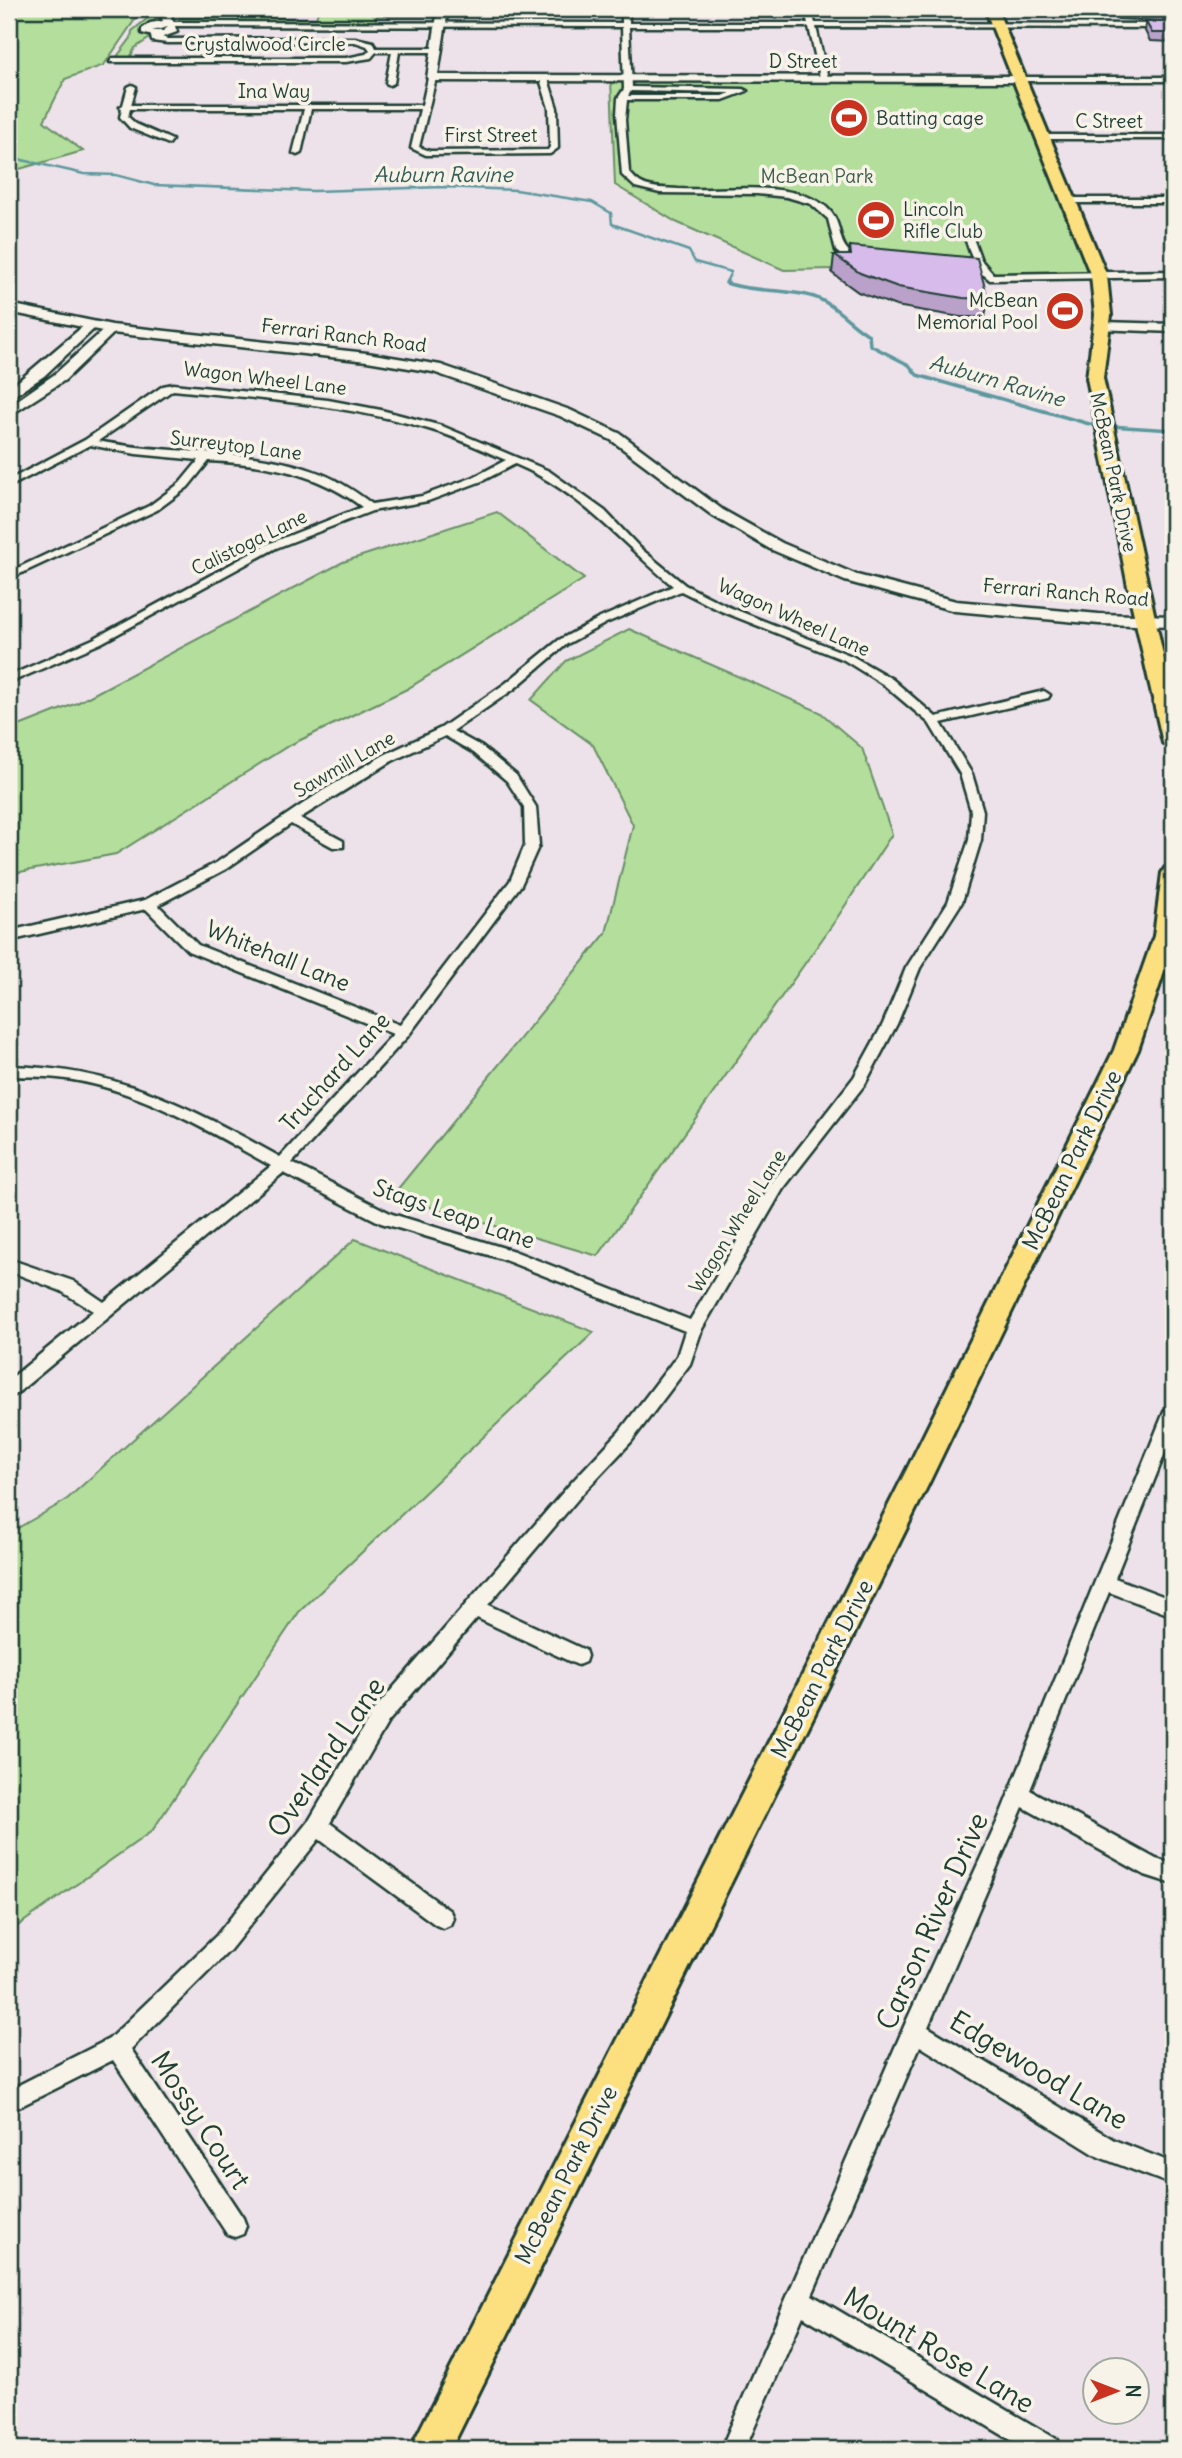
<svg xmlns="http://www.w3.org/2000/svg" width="1182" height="2458" font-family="Delius,sans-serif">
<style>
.built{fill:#e6d6e9}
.green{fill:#b3de9c;stroke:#698e68;stroke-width:2}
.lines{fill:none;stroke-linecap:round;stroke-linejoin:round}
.stream-far1{stroke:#5d989e;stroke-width:2.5}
.stream{stroke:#5d989e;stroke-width:3.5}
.minor-casing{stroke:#1f3d34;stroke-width:5}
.tertiary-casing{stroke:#1f3d34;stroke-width:5}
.secondary-casing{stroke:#1f3d34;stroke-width:5}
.primary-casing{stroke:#1f3d34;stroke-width:6}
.minor{fill:#f7f3e8;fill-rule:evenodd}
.tertiary{fill:#f7f3e8;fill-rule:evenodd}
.secondary{fill:#f7f3e8;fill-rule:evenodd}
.primary{fill:#fce080;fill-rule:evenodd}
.wall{fill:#b9a1c9;stroke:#1f3d34;stroke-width:2}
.building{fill:#d7bbea;stroke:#1f3d34;stroke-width:2}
.labels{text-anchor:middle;stroke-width:7;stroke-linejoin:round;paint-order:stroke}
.far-street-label{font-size:19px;fill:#1f3d34;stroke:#f7f3e8}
.far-poi-label{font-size:19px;fill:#1f3d34;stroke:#f7f3e8;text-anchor:start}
.far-park-label{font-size:19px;fill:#3d5d49;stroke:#f7f3e8}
.far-water-label{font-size:21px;font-style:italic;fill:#345b57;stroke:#f7f3e8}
.street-label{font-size:23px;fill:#1f3d34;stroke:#f7f3e8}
.near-street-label{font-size:28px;fill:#1f3d34;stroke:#f7f3e8}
</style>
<rect width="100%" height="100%" fill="#ede2e9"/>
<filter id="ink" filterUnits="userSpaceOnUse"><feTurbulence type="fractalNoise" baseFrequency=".0143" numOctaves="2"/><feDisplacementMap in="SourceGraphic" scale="14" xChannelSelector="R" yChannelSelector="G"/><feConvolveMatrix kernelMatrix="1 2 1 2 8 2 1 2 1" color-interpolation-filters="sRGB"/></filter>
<g filter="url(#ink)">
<path class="built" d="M165,9H319L317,18H165Z"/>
<path class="green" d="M9,9H134L138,15L104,65L65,79L44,121L83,151L9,172Z
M146,9H161V18L146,26L143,32L153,36L135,48L130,58H116L131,38L132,31L148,18Z
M319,9H440L439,16H377L374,26L177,27L180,18H316Z
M611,79L1017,80L1093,276L987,277L936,267L784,270L676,222L615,185Z
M497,512L584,579L407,689L288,746L116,854L9,874V730L77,703L343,562Z
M629,629L820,712L862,748L892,834L835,921L598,1256L392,1196L606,933L633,825L593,745L531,700L566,661Z
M355,1239L594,1332L299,1612L152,1831L9,1932V1533L65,1501Z"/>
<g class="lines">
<path class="stream-far1" d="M9,157L84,174L116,175L154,185L314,191L444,187L516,190L592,202L611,213L612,224L689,251L695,262L731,272L726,282"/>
<path class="stream" d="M727,281L726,283C755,293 786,288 814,297C835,304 850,324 869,335L870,345L909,365L917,375L1093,425L1173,430"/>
<defs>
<path id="minor" d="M622,9H629V23H808L804,9H811L815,23L1173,24V28L816,27L828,78L824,80L820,78L809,27H629L632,87L743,89L747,91L723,100H627L625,120L629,172C632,175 637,181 641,183C651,189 667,188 678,189C719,191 780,181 817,201C854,221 825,251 869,260V264L850,262L836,251L828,219L811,204L787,197L757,194L660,193L635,187L622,175L617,114L618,98L624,89L622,27L169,26L165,24L169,22L622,23ZM631,91L730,93L722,96H628Z
M150,32L167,39L355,38L373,42L376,48H437L441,50L437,52H399L394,83L390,85L386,83L392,52H376L371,58L346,62H110L113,58H346L366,54L370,50L367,46L355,42L167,43L152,41Z
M432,76L436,78L419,147L430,151L548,150L550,147L549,108L540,79L544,77L548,79L557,108L558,148L550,154L426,155L411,148L420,109H311L301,153L297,155L293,153L304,109H130L128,117L136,124L172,140L169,144L130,128L120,117L122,109L120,107L123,105L128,87L132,85L136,87L131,105H422L428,78Z
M1022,77H1173V81H1019Z
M1045,135H1173V139H1042Z
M1071,198H1173V203H1068L1067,201Z
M969,235L973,238L981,260L993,274L1173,271V277L990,280L984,275L958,268L962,265L978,269L973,261L965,238Z
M173,384L328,400L381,410L442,426L549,471L605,511L640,548L685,585L729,607L852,656L892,679L936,717L1044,691L1050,695L1048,698L941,723L972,774L983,811L981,840L962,902L920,968L897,1024L865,1084L783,1189L702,1329L690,1364L631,1442L583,1493L488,1605L585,1650L587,1656L585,1662L578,1665L571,1662L477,1618L388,1722L330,1823L450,1911L453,1918L450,1925L443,1928L436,1925L319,1839L230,1950L131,2049L243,2218L246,2226L243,2234L235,2237L227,2234L113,2060L9,2112V2090L109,2039L216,1936L310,1819L374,1710L571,1483L619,1432L677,1356L685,1331L502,1259L381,1223L283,1173L15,1395L9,1397V1380L93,1311L61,1291L9,1271V1259L73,1281L104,1302L271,1166C205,1129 134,1086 58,1078C42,1076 25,1077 9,1076V1066C117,1068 188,1106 280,1157L393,1034L188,951L146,909L9,941V931L145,900L216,863L322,791L384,755L441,728L506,683L559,640L598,619L673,586C620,542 580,491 515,464L482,481L428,501L372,511L276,548L101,643L9,683V676L93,639L268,544L362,507C316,472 266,464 209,461L188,487L157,510L9,579V572L149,506L180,483L199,460L136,454L90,445L9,487V480L85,440L163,386ZM173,390C260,399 348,404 432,430C457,437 482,450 506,460L474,477L422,496L372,504C356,492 340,481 322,474C251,446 171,456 98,441ZM681,591L721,611L844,660L884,685L929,723L960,774L971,811L969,840L948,902L906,968L883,1024L854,1077L773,1181L690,1320L514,1251L392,1214L292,1163L408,1036L521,885L539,845L536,807L516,775L482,747L453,731L514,689L567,644L606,623ZM445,736L474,753L507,781L524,807L525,845L510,881L400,1025L198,945L158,905L226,869L291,824L333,847H343V841L300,818L392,761Z
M1173,1405V1433L1115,1578L1173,1600V1616L1109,1592L1030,1790L1156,1859L1173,1864V1884L1145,1875L1023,1807L928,2027L1114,2140L1173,2163V2185L1099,2157L920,2046L812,2295L1058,2440L1061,2449H1026L803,2316L745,2449H721L906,2022L998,1820L1164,1412L1167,1407Z"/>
<path id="tertiary" d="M159,9H169L177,32L160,38L142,33V29L150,23L163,21ZM168,27L163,31H152Z
M438,9H448L438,75L1022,76L1027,79L1022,82L432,81L427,78Z
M1102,322L1173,324V332L1098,329V323Z
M87,323L97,326L44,376L9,399V389Z
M108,326L118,329L65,380L9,416V406L55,374Z"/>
<path id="secondary" d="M9,304L112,325L367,353L441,365L570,410L621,434L723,510L782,543L857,575L956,601L1099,614L1173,616V626L1099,624L955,611L845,581L770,549L713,516L611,440L560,416L433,372L367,361L112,333L9,312Z"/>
<path id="primary" d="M985,9H997L1107,276L1111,315L1103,378L1173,701V749L1163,743L1130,597L1087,378L1095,315L1091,276Z
M1173,866V945L1138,1050L927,1487L451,2449H410L907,1469L1114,1050L1154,936L1162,873L1165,868Z"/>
</defs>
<use href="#minor" class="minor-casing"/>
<use href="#tertiary" class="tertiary-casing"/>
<use href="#secondary" class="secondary-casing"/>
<use href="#primary" class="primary-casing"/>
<use href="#minor" class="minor"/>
<use href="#tertiary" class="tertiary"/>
<use href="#secondary" class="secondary"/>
<use href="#primary" class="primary"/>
</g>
<path class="wall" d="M209,9H256V10H209Z
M1112,9H1163L1165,11L1163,21L1118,19Z
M1146,22L1173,28V42L1150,41L1145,31Z
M850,246L988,299L985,317H960L896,306L858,292L832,273L834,255H849Z"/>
<path class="building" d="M1120,9H1163L1165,11Z
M1146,22H1170L1173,28V33H1152Z
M850,246L977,258L988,299L963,298L898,287L860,273L834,255H851Z"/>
</g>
<defs>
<symbol id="stadium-disc" viewBox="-11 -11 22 22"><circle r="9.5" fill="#c8321e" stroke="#f7f3e8"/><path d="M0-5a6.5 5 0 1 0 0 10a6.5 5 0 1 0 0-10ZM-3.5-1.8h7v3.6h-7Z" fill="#fff"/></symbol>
</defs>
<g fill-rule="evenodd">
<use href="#stadium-disc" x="827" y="96" width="44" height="44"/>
<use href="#stadium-disc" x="854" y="198" width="44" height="44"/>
<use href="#stadium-disc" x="1043" y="289" width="44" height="44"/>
</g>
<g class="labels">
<g class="far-street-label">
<text x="265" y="51">Crystalwood Circle</text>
<text x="803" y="68">D Street</text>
<text x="274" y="98">Ina Way</text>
<text x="1109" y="128">C Street</text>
<text x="491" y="142">First Street</text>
<text transform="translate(344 335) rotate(7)" y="7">Ferrari Ranch Road</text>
<text transform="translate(265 378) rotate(7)" y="7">Wagon Wheel Lane</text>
<text transform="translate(236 445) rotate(7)" y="7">Surreytop Lane</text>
<text transform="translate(1114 472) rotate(78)" y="7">McBean Park Drive</text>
<text transform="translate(249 542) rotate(-26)" y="7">Calistoga Lane</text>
<text transform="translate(1066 592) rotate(5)" y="7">Ferrari Ranch Road</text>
<text transform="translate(794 617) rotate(24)" y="7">Wagon Wheel Lane</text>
<text transform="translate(344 764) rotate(-30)" y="7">Sawmill Lane</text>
<text transform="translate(737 1221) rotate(-58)" y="7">Wagon Wheel Lane</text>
</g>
<g class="far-poi-label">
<text x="876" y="125">Batting cage</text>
<text x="903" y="216">Lincoln<tspan x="903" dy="22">Rifle Club</tspan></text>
<text x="1038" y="307" text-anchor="end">McBean<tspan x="1038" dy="22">Memorial Pool</tspan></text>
</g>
<g class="far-park-label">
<text x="817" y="183">McBean Park</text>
</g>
<g class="far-water-label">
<text x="443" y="182">Auburn Ravine</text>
<text transform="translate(997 381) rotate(16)" y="7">Auburn Ravine</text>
</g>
<g class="street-label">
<text transform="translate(278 956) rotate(22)" y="8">Whitehall Lane</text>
<text transform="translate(335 1072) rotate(-48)" y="8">Truchard Lane</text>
<text transform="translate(1072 1160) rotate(-64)" y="8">McBean Park Drive</text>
<text transform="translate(454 1214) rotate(19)" y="8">Stags Leap Lane</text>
<text transform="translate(822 1669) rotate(-63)" y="8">McBean Park Drive</text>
<text transform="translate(566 2175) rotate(-63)" y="8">McBean Park Drive</text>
</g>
<g class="near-street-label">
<text transform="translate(326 1757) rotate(-56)" y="10">Overland Lane</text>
<text transform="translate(932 1921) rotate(-66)" y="10">Carson River Drive</text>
<text transform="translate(1039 2070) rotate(31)" y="10">Edgewood Lane</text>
<text transform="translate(201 2120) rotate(57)" y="10">Mossy Court</text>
<text transform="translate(939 2350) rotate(31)" y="10">Mount Rose Lane</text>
</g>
</g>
<rect width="1182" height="2458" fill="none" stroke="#f7f3e8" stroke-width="35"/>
<rect x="18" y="18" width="1147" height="2423" fill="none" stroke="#1f3d34" stroke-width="2.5" filter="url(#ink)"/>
<g transform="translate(1116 2391) rotate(90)"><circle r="33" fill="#f7f3e8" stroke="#a1aaa0" stroke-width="2"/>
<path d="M0-5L12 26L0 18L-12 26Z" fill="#c8321e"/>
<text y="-10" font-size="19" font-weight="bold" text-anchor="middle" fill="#1f3d34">N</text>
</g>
</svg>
